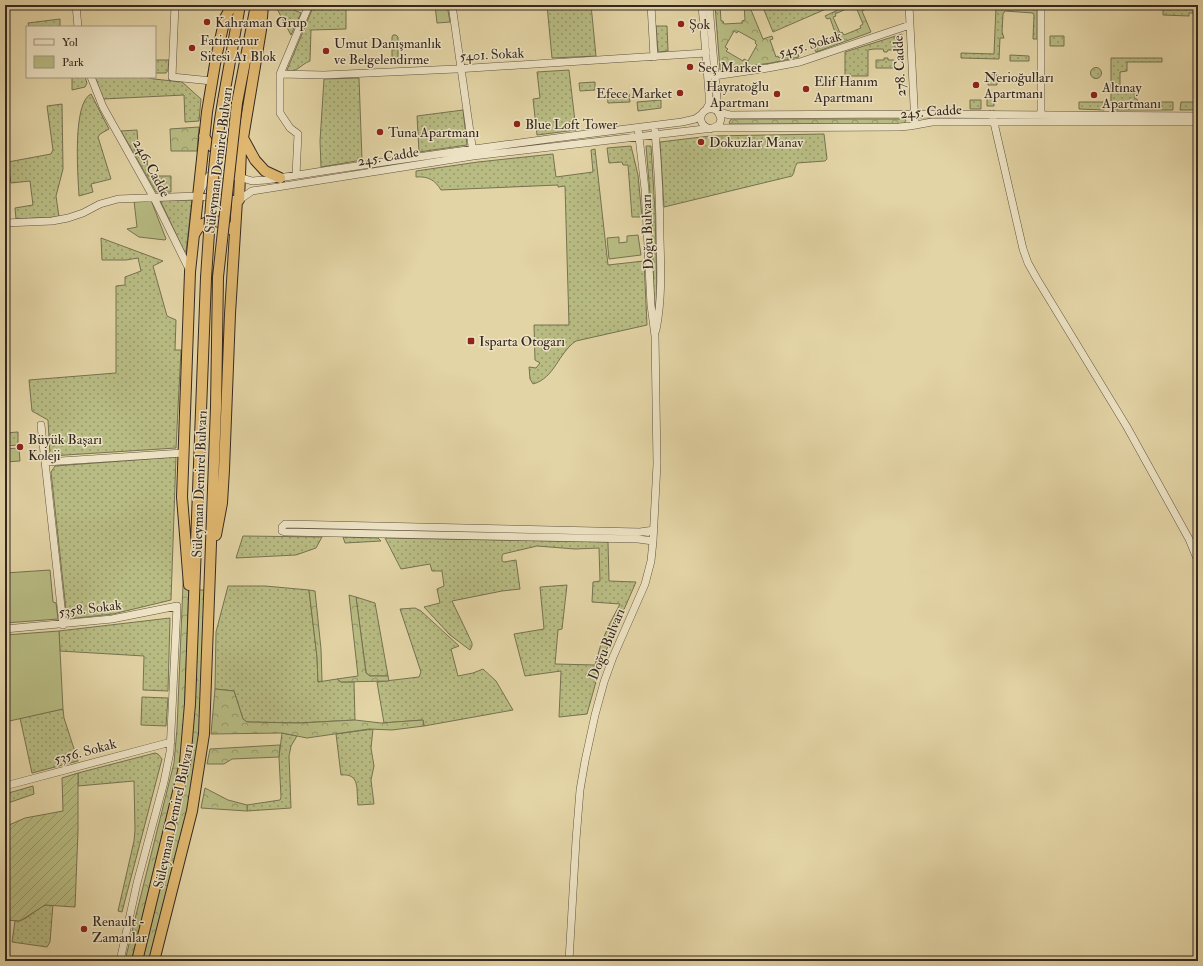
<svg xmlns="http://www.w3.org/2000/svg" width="1203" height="966" font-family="'IM FELL Double Pica',serif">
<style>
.grass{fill:url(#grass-dots);stroke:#767252}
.forest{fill:url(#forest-crowns);stroke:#767252;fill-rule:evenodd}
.park{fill:#b8bc83;stroke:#767252}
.garden{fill:url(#garden-furrows);stroke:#767252}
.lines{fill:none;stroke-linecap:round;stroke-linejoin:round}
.minor-casing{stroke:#605342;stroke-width:8}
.highway-casing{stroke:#342821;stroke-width:12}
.minor{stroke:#ede3c4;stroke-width:7}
.highway{stroke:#e2ba72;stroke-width:10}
.highway-bridge-casing{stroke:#342821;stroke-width:12;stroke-linecap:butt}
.highway-bridge{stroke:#e2ba72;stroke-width:10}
.poi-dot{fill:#8f2418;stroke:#ede3c4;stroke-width:1.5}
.labels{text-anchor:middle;stroke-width:3;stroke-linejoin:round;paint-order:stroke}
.poi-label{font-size:14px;fill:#342821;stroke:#ede3c4;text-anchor:start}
.street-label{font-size:14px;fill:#342821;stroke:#ede3c4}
</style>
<defs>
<pattern id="grass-dots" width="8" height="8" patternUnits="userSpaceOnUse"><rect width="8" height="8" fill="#b8bc83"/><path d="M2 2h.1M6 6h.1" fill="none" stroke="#96996b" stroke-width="1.8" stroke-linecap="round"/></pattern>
<pattern id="forest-crowns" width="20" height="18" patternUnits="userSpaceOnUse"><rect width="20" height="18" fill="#b8bc83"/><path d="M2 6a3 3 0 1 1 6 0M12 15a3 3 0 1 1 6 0" fill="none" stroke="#96996b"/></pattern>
<pattern id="garden-furrows" width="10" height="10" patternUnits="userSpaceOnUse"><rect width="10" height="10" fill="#b8bc83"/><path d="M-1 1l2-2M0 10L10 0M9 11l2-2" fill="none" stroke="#96996b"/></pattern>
</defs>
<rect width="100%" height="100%" fill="#e3d4a5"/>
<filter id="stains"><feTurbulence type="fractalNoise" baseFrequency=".005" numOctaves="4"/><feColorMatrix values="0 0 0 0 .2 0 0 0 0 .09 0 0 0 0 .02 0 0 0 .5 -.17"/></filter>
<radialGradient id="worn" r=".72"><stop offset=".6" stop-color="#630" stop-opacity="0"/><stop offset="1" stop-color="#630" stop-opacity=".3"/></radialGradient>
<path class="grass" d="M275,5H287V7L301,13L291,35Z
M314,5H346V29L311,30L310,61C301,64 296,74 287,70Z
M547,5H591L596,56L552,58Z
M762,5H824L826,9L773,32Z
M996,7H1037V39H1033L1034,15L1033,13L1005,11L1003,14L1002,32L1004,38H1000L999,59L961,58V53L994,54Z
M1163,8H1198V13H1189V16L1163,15Z
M60,19V27H29L28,23Z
M656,26H667L668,51L658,52Z
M902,34L903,45L896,46V50H888L887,52H884L883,49H874L868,50V76H845V52Z
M393,35H396L398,37V58L397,59L393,60L392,58V37Z
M1050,36H1064V46H1050Z
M1010,55L1029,56V61H1010Z
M884,58H888V60H894V68H876V60H884Z
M1111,58H1162V62H1127V71L1120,72V91H1134L1135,99H1137L1138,102H1173V110H1111Z
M155,60H169L168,70L166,73H155Z
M1090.5 73a5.5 5.5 0 1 1 11 0a5.5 5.5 0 1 1-11 0Z
M569,70L576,130L537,135L533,99L540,98L537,72Z
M72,77H85L87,83L85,87L72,90Z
M95,77H145L154,79L182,82L201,99L199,121L185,122L184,95L103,99Z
M359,78L362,160L321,167L320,141L324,79Z
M595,82V90L580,91L579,83Z
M91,94L109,129L100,134L98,137L111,179L91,184L93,192L79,196C78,176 72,103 91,94Z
M629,94L630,102L608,103L607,95Z
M661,100V108L638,111L637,102Z
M970,100H981V109H970Z
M1079,102H1104V110L1079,109Z
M1181,102H1198V110H1180Z
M62,104L63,169L56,196L59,217L16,219L15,208L33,205L30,181L11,183L8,162L51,154L53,150L47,106Z
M463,110L467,145L419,152L417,116Z
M137,130L139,158L147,157L148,176H171V192H156L121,131Z
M824,134L827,159L825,161L797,163C794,168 795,172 792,176L664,207L660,142L710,136Z
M631,146L638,175L642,217H632L628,165H623L622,162L609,163L607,148Z
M646,146H651L655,211L657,294L656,306H655L654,303L652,218Z
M595,149L608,265L644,261L647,325L576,341C558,353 555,378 533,384L530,379L529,367L536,368L540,363L535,360L534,325H569L565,186L558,187V185L441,190C435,180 428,176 416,177V171L478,162L553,154L556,177L593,172L591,150Z
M160,200H192L186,252L184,251Z
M101,238L163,261L153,266L167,316L176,320L175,350H181L176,448L50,456L48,420L32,411L29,380L116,373V286L125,285V277L141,271L138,258L126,260H102Z
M18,432V445L5,446V433Z
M176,457L171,600L113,614L67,619L51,472L55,466Z
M243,536L322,537L316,548L296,555L236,558Z
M343,537L378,538L381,541L345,543Z
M385,538L608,542L609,581L636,582L602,660L587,714L559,717L561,671L525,676L514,634L544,629L540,587L567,585L562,629L558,630L555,664L595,665L601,644L609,625L620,604L592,602L593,582L600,581L599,548L575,549L537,546L503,554L502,556V561L504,562L516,560L520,589L502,591L452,601L472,643V646L470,650L450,635L424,607L440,603L437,589L444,586L442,571H432L430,564L401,569Z
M228,586H265L309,590L317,657L318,682L337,679L341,682H354L355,720L299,723L247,722L243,719L234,691L215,689L216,632Z
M356,597L375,603L388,676H370L366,673Z
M415,608L421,611L459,646L451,649L458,676L473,673L483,669L496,681L513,710L424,726L423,720L384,723L377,682L419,677L421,672L400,609Z
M170,618L168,691L143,690L144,656L60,651L59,631Z
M142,697L168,698L166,726L141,725Z
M63,709L64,718L78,761L32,773L20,718Z
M373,729L371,748L374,766L371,780L374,804L358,805C356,791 361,773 341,775L336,734Z
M282,733L297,736L291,746L289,756L291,808L247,811V805L280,800L281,797L279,757Z
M155,753L158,754L162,759L122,912L118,911L134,841L135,830L134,781L78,786V773Z
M33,786L34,794L5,804V794Z
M53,904L50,942L47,947L12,942L15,921C30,922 37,903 53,904Z"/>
<path class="forest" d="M715,5H720L721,21H723L724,24L742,23V21L745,20L744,5H749L763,39L772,36L773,39L770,40L776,57L778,56L779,58L796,53L798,54L799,57L771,63L720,70ZM734,31L737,33L738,31L756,41L755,43L757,45L748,61L744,59L743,61L726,51L728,49L725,47Z
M839,5H853V6L835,14L836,16L833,17L840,33L842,32L844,35L861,28L860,26L863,24L856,7L859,5H874L862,11L871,32L816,52L812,44L815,43L817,46L834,39L833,36L836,35L830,18L827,19L825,16L840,9Z
M731,119H905L906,120L904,124H731L729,123Z
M199,127L197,151H171L170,129Z
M185,536L189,584L184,726L181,752L175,787L132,961H125L134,923L174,763L177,729Z
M199,590H205L203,706L194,780L176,860L149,961H142L178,812L189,759L195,705Z
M309,590L315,591L321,649L322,681L318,682L317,657Z
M349,595L356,597L366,673L370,676H388L389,681L341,682L337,679L358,676Z
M215,689L234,691L243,719L247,722L299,723L355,720L381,723L423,720L424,726L392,730L369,729L307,738L282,733L211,734Z
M280,745L279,757L232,759L224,764H207L210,749Z
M205,788L228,800L247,805V811L201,808Z"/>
<path class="park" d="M435,5H447L450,22L437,23Z
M988,74L997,75V85H988Z
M987,95H994V106H987Z
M151,200L166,239L165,240L139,237L127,229L137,227L134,201Z
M638,235L641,255L609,259L607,238L619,237V243L627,242V236Z
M19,448L20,461L5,462V449Z
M50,570L53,602L56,603L58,619L5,623V573Z
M59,631L63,709L5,722V635Z"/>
<path class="garden" d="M78,773V831L75,907L45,905L20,921L5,920V835L9,834V825L25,818L63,811L62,778Z"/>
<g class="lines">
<defs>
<path id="minor" d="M76,5L78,27
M175,5L172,77L212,81
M452,5L473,153
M651,5L654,57
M702,5L709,94V104L706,110
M709,5L718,111
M909,5L915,125
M1041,5V119
M280,74L324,75L456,69L706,53
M714,76L768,68L800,62L910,25
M91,77L103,107L155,200L190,271
M718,112L730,115L915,114L1198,116
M992,114L1023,249L1028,263L1037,279L1127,427L1189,539L1198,561
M714,128L899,127L910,126L932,122H1198
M655,131C658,167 660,203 660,239C661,270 662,300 656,330
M296,175L298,134L290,128L280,113V74L309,5
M200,191L209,176L221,174L239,177L252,181L266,180C404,158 543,139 682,122L695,119L702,114
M5,223L52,221L68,218L83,213L100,204L118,199L197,196L239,200L252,191L473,156L713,128L719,125L721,119L718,111C702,102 693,124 710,129
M41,425L63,625
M46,462L183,453
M653,541L638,539L285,532L282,531V527L285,524L640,532L654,530
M5,629L112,619L177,606L170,752L164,782L137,883L120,961
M5,786L171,742
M569,961L576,840L580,790L585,761L595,715L604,682L613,657L645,584L651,561L653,541L657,464L655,336L651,305L645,189L638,128"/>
<path id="highway" d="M223,101L240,5
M237,103L256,5
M204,136C212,154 234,155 243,138L255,160L265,171L280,178
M194,235C201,219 219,217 230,229
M216,535L222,503L224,470L230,314L237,200H239L241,150L261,30L263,5
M189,585L182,497L190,272L207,112L216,58L225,18L232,5
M137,961L185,763L190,704L206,278
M154,961L192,811L204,734L216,407L218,277"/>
</defs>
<use href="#minor" class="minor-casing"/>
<use href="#highway" class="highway-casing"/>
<use href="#minor" class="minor"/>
<use href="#highway" class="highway"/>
<defs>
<path id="highway-bridge" d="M218,277L237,103
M206,278C210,219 213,159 223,101"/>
</defs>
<use href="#highway-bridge" class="highway-bridge-casing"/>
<use href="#highway-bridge" class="highway-bridge"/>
</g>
<g class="poi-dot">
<circle cx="207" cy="22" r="4"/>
<circle cx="681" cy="24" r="4"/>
<circle cx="192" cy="48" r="4"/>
<circle cx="326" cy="51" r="4"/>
<circle cx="690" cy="67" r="4"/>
<circle cx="976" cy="85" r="4"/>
<circle cx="806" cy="89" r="4"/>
<circle cx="680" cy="93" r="4"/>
<circle cx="777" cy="94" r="4"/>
<circle cx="1094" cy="95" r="4"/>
<circle cx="517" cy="124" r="4"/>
<circle cx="380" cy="132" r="4"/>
<circle cx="701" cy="142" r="4"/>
<rect x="467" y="337" width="8" height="8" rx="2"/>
<circle cx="20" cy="447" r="4"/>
<circle cx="84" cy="929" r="4"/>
</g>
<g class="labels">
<g class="poi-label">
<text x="215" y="27">Kahraman Grup</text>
<text x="689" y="29">Şok</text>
<text x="200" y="45">Fatimenur<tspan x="200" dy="16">Sitesi A1 Blok</tspan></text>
<text x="334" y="48">Umut Danışmanlık<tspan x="334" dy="16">ve Belgelendirme</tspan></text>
<text x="698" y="72">Seç Market</text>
<text x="984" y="82">Nerioğulları<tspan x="984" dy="16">Apartmanı</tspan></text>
<text x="814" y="86">Elif Hanım<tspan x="814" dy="16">Apartmanı</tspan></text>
<text x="769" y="91" text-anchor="end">Hayratoğlu<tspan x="769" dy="16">Apartmanı</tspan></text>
<text x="1102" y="92">Altınay<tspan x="1102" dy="16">Apartmanı</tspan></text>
<text x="672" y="98" text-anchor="end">Efece Market</text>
<text x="525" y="129">Blue Loft Tower</text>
<text x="388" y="137">Tuna Apartmanı</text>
<text x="709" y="147">Dokuzlar Manav</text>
<text x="479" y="346">Isparta Otogarı</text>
<text x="28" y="444">Büyük Başarı<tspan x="28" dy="16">Koleji</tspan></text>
<text x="92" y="926">Renault -<tspan x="92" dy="16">Zamanlar</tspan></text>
</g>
<g class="street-label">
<text transform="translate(810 44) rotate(-16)" y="5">5455. Sokak</text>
<text transform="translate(492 54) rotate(-3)" y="5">5401. Sokak</text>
<text transform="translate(899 66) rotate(-93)" y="5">278. Cadde</text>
<text transform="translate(931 111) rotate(-4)" y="5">245. Cadde</text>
<text transform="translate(388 156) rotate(-9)" y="5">245. Cadde</text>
<text transform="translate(218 160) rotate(-83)" y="5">Süleyman Demirel Bulvarı</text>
<text transform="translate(152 168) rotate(62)" y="5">246. Cadde</text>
<text transform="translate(647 232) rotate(-92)" y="5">Doğu Bulvarı</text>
<text transform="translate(199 484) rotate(-88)" y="5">Süleyman Demirel Bulvarı</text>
<text transform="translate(90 608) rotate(-7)" y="5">5358. Sokak</text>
<text transform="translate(606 644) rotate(-68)" y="5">Doğu Bulvarı</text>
<text transform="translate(85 751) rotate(-15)" y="5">5356. Sokak</text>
<text transform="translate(173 816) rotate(-78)" y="5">Süleyman Demirel Bulvarı</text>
</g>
</g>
<rect width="1203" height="966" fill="none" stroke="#e3d4a5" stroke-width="20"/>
<rect x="6" y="6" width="1191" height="954" fill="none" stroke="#342821" stroke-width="2"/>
<rect x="10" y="10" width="1183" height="946" fill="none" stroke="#342821"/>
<rect x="26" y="26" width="130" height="52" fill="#ede3c4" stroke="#a39883"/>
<rect x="34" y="39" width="20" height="6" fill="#ede3c4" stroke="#a39883"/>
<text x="62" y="46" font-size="12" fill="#342821">Yol</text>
<rect x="34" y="56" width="20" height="12" fill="#b8bc83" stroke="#a39883"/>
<text x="62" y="66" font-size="12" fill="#342821">Park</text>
<rect width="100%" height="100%" filter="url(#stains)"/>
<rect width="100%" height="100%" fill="url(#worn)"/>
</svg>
